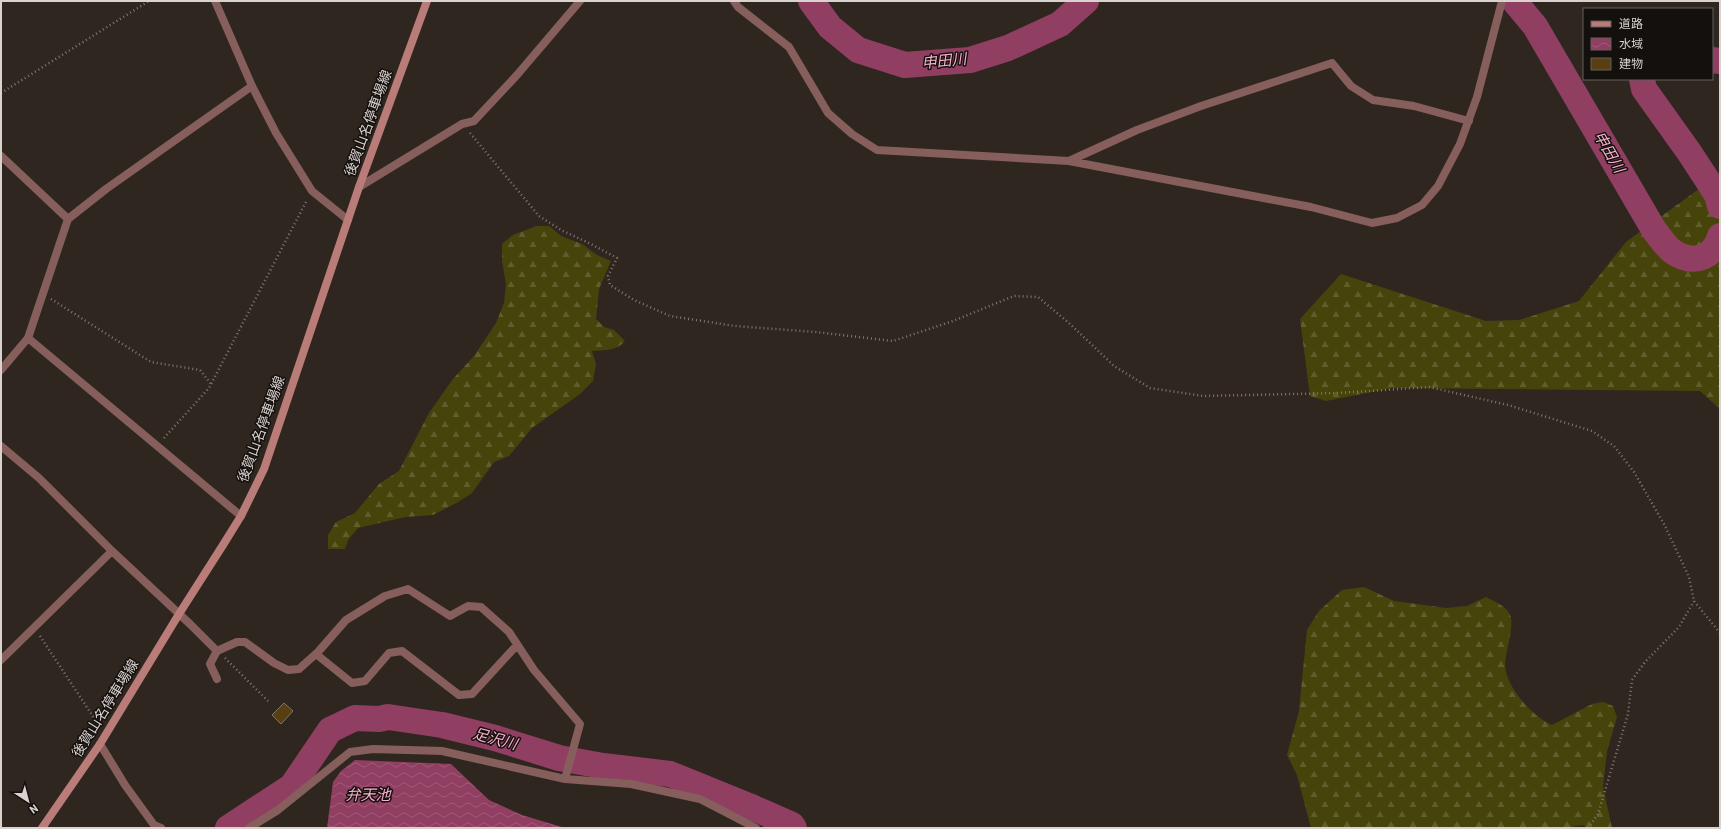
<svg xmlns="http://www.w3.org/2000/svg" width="1721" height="829" font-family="Barlow,'Noto Sans JP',sans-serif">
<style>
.forest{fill:url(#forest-firs)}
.water{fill:url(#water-waves)}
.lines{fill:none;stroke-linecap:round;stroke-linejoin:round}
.river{stroke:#903f62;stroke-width:26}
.building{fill:#583f11;stroke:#7d766b}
.path{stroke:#817974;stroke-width:2.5;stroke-dasharray:1 3;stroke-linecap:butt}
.minor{stroke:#865e5c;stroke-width:8}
.secondary{stroke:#ba7c78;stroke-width:8}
.labels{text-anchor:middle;stroke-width:3;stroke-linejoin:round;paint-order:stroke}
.street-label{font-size:14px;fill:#d9d2cf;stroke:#14100e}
.water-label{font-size:15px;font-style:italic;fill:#f8b2cc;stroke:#14100e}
</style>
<defs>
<pattern id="forest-firs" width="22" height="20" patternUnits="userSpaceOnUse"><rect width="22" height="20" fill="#47440b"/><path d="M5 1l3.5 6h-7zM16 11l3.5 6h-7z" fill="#615e2e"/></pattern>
<pattern id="water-waves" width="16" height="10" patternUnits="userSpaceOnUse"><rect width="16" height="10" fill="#903f62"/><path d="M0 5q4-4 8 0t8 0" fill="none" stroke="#9f5a77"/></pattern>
</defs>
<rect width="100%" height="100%" fill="#302620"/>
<path class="forest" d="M1720,180V409L1700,391L1392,388L1326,401L1310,396L1300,319L1341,274L1486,321L1519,320L1579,301L1626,242L1703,186Z
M537,226H549L561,236L582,244L597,255L611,261L599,289L596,319L604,327L614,330L625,341C617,351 604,350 592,351L596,364L593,381L580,394L532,428L509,456L494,462L472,493L458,502L433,515L405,517L358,528L348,540L345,549H328V535L336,522L355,513L379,484L399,471L429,413L453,379L474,356L496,323L504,303L506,284L502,261V244L513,235Z
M1364,587L1394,601L1446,608L1467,606L1486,597C1495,602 1509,607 1511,618C1513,630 1506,651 1505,664C1505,687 1533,717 1552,725L1592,704L1603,702L1613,706L1617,717L1607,751L1603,787L1612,828H1587L1583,825L1565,828H1311L1297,775L1287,755L1299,711L1307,630L1319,611L1342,590Z"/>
<path class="water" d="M355,760L451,764L489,800L522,815L565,828H327L333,782L341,771Z"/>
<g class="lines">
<path class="river" d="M811,1L830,27L858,50L905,65L970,60L1008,48L1060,24L1086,1
M1514,1L1535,26L1654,230C1660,237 1667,249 1675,253C1695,265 1714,257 1720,236
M1712,60L1720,61
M1642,79L1644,89L1689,152L1717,195L1720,206
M228,828L292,786L330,730L355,718L379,719L388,717L442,725L495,738L559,758L603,766L670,774L749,806L792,825L794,828"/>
</g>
<path class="building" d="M284,703L293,711L281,724L272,715Z"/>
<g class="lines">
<path class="path" d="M1,93L149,1
M470,133L539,216L561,230L591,244L617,258L608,276L610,285L634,300L670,316L735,326L816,332L893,341L953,321L1014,296L1038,297L1069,323L1114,366L1150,388L1203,396L1339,393L1429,387L1508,405L1592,431L1614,446L1634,472L1664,524L1689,577L1694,601L1720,633
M51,299L151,362L200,370L211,384
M164,438L209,388L307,200
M40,636L98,724
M225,658L268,701
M1588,828L1598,814L1628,714L1632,680L1645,662L1679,627L1694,601"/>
<path class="minor" d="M215,1L252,86L276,133L312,191L348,220
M734,1L738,7L789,47L828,113L852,134L877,150L1069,161L1311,207L1372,223L1397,218L1422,205L1438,186L1460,144L1477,97L1502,1
M1,156L68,219
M1069,161L1137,130L1201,106L1332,63L1351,86L1373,100L1414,106L1469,121
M359,187L462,124L474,121L517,75L580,1
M28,338L241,516
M1,370L28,338L68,219L106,189L252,86
M1,446L39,478L112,551L191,625L217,651L237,642H245L274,663L288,670L299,669L318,652L346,620L385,596L408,589L450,616L468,606L481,607L509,632L534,670L580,724L565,779
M316,654L352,683L365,681L389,653L402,651L459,695L472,694L517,645
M1,660L112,551
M217,679L210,664L217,651
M100,744L125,785L154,825L161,828
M249,828L278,810L350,752L373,749L442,751L565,779L631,784L700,799L756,828"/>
<path class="secondary" d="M42,828L100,744L179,614L223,545L241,516L264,469L359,187L427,1"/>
</g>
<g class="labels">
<g class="street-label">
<text transform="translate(368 123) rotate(-70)" y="5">後賀山名停車場線</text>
<text transform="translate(261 429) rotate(-70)" y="5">後賀山名停車場線</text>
<text transform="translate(105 708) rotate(-58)" y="5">後賀山名停車場線</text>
</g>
<g class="water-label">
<text transform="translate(944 61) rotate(-6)" y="5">申田川</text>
<text transform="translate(1609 152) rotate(60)" y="5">申田川</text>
<text transform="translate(495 739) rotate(15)" y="5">足沢川</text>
<text x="368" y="800">弁天池</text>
</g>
</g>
<rect width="1721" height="829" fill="none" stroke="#d9d2cf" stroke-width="4"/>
<rect x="1583" y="8" width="130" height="72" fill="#14100e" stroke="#635e5b"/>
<rect x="1591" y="21" width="20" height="6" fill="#ba7c78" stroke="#635e5b"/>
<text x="1619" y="28" font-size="12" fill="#d9d2cf">道路</text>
<rect x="1591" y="38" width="20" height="12" fill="url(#water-waves)" stroke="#635e5b"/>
<text x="1619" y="48" font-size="12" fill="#d9d2cf">水域</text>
<rect x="1591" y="58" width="20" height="12" fill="#583f11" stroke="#635e5b"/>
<text x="1619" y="68" font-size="12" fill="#d9d2cf">建物</text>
<g transform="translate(28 801) rotate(144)" stroke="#14100e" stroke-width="3" paint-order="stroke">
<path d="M0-3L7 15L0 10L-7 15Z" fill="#d9d2cf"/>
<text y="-6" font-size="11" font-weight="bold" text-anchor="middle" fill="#d9d2cf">N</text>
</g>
</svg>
